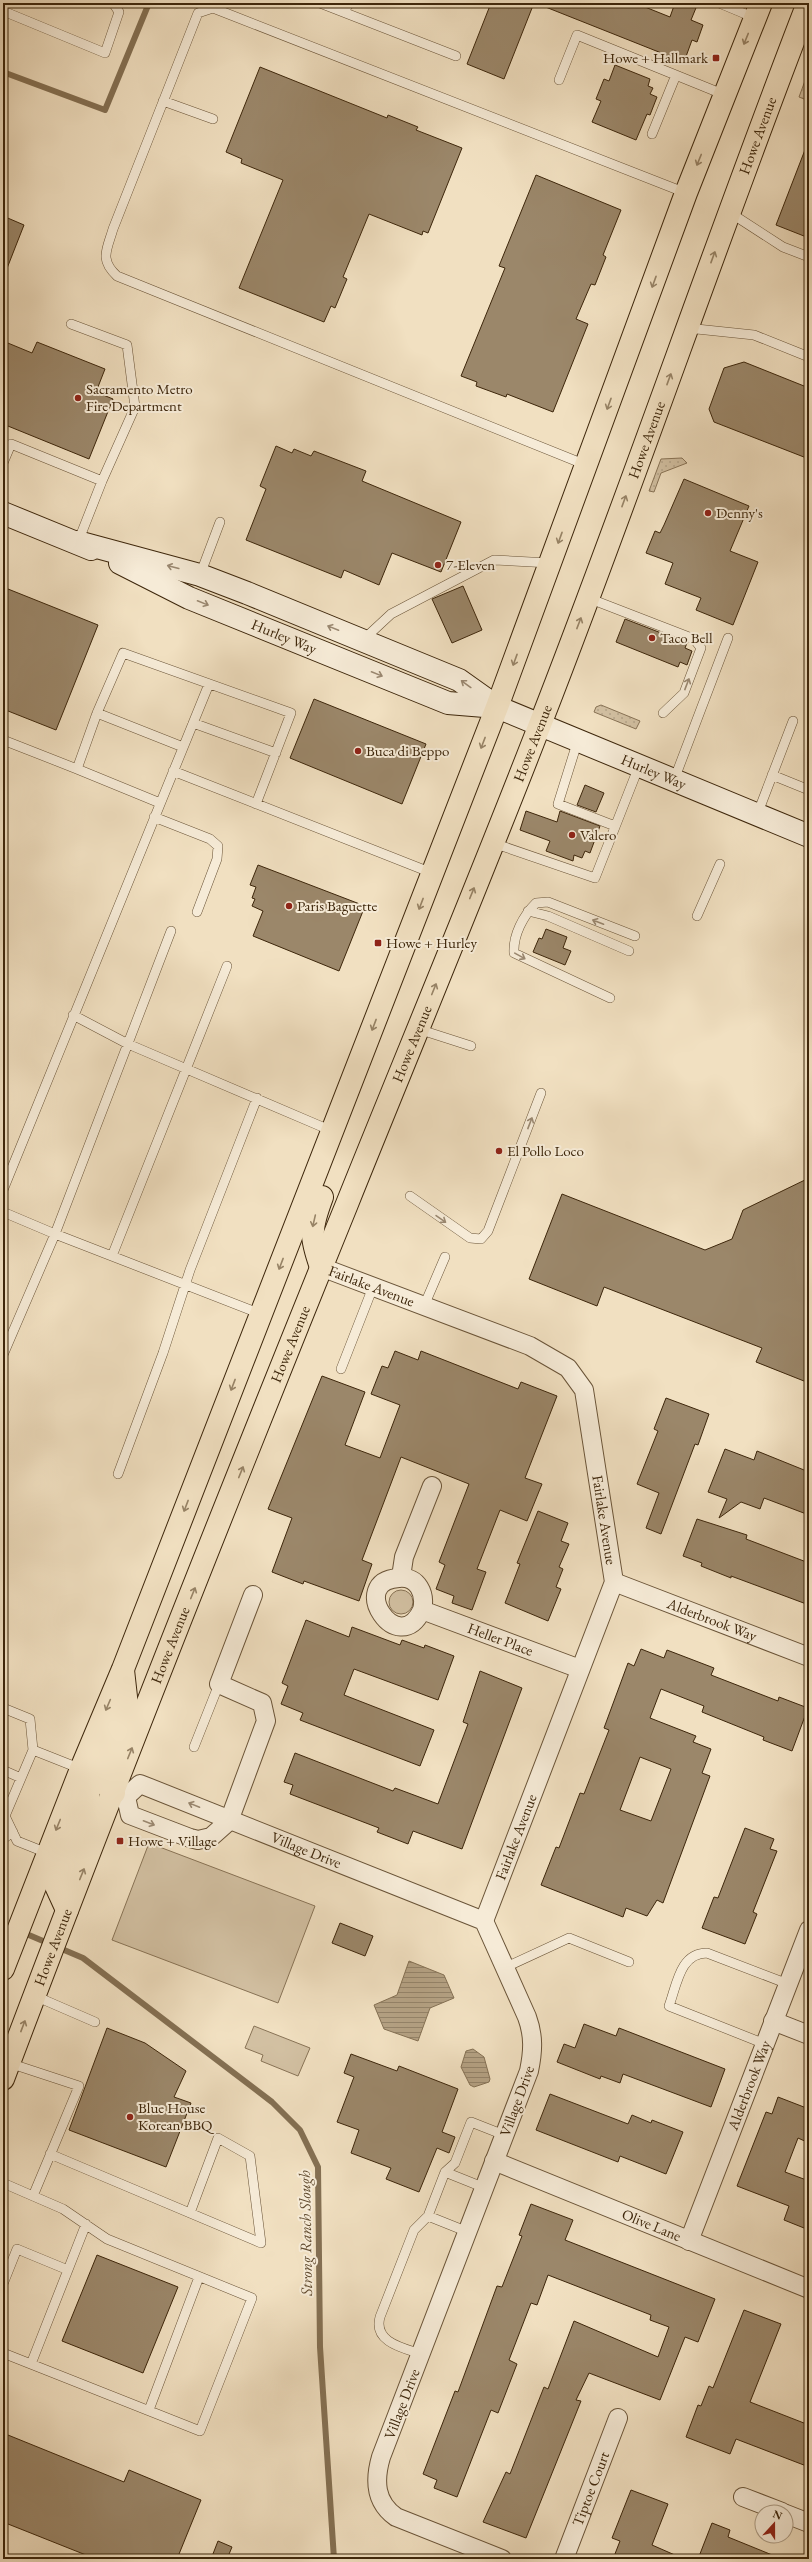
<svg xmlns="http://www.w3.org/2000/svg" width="812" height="2562" font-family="'EB Garamond',serif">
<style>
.grass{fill:url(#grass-dots);stroke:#887356}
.green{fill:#d2c0a2;stroke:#887356}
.water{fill:url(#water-rules);stroke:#847053}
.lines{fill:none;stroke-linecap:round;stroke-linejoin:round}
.stream{stroke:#847053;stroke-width:6}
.building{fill:#9b876a;stroke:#3d260b;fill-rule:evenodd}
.lane-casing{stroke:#6a5438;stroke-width:10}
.street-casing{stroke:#6a5438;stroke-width:20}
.secondary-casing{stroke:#3d260b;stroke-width:24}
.primary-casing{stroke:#3d260b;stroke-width:24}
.lane{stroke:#f6ebd7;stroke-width:9}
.street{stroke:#f6ebd7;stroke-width:18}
.secondary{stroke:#f6ebd7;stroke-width:22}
.primary{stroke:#f1e0c1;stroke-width:22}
.oneway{stroke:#978366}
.oneway2{stroke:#9a8871}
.poi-dot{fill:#8f2418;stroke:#f6ebd7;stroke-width:1.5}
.labels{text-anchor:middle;stroke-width:4;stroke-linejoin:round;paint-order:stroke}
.poi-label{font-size:15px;fill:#3d260b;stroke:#f6ebd7;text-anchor:start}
.street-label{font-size:15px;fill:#3d260b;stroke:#f6ebd7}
.water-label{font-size:16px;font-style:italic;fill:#614b2f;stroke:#f6ebd7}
</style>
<defs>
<pattern id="grass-dots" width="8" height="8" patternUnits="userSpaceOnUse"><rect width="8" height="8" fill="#d2c0a2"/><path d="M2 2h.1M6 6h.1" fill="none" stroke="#b5a58a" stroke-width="1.8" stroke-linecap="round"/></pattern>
<pattern id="water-rules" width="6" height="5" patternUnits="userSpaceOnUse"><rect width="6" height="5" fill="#b4a183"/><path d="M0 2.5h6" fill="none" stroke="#948369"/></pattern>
</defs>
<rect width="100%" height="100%" fill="#f1e0c1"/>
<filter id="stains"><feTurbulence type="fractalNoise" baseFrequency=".005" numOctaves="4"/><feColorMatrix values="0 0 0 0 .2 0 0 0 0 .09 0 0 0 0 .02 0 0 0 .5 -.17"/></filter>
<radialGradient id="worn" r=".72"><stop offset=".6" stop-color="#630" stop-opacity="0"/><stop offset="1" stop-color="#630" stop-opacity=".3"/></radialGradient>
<path class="grass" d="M809,70V101L799,97Z
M682,458L687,463L661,473L654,492L649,491L661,459Z
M601,705L640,721L636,729L594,712L596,707Z"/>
<path class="green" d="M389 1602a12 12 0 1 1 24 0a12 12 0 1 1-24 0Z
M149,1843L315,1906L278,2003L112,1940Z
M254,2026L310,2048L298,2076L261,2061L263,2055L245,2048Z"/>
<path class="water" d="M409,1961L444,1975L454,1998L430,2008L418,2041L384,2029L374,2005L397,1995Z
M473,2049L484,2057L490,2079L489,2082L474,2087L470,2085L461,2067L466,2051Z"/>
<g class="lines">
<path class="stream" d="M3,72L105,110L149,3
M3,1924L83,1958L272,2102L300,2130L318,2167L320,2347L334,2559"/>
</g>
<path class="building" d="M491,3H534L504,79L467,64Z
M635,3L670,17L675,3H698L691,20L703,25L697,42L692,40L684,62L538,4Z
M615,65L650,79L648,86L653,88L650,94L657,97L650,115L647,114L636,140L592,122L601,101L596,99L604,79L609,81Z
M260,67L387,118L388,115L418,127L416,130L462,148L428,233L423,231L422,235L369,214L343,277L347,279L335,308L331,306L324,322L239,288L283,180L241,163L242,159L226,152Z
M808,142H809V238L776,225Z
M536,175L621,210L603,255L606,257L595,285L591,284L576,319L588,324L553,412L507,394L506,397L476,386L477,382L461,376L505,268L499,266Z
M3,216L24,225L4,276H3Z
M3,341L32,353L37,342L105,369L96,392L113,399L89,459L3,424Z
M744,362L809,388V459L714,422L709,409L724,368Z
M276,446L292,453L294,449L311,456L314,451L366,471L362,481L461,522L441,572L392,553L379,585L344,570L341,578L246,540L266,489L260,486Z
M684,479L749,506L730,551L758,562L733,625L696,610L701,598L665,584L673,563L646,553L655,531L660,533L664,525Z
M463,586L482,630L452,643L432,599Z
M3,587L98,625L56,730L3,709Z
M625,619L687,643L685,648L692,651L687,665L680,662L678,667L616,642Z
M314,699L426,744L402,804L290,758Z
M585,785L604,793L596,812L577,805Z
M526,811L557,822L560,811L600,826L590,853L585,851L582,858L574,855L573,861L546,851L550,841L520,830Z
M258,865L365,906L339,971L253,936L263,911L252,906L255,899L252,898L256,887L250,885Z
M546,929L567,937L563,948L571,951L565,965L533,952L539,938L542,939Z
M809,1178V1383L756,1362L762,1348L604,1287L597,1306L529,1279L562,1194L705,1250L732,1239L743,1210Z
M395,1351L418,1360L421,1351L518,1389L521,1382L557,1396L525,1478L542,1484L527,1521L500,1510L477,1569L486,1572L472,1610L452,1603L454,1596L436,1589L445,1565L439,1562L469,1484L401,1457L362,1560L372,1564L359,1601L304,1581L303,1584L272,1572L292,1518L268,1509L322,1376L365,1392L345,1445L380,1458L400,1405L371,1394L382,1366L388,1368Z
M666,1398L709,1414L698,1445L695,1444L661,1534L646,1528L659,1493L637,1484L658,1431L654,1429Z
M725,1449L754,1460L757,1451L809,1472V1515L764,1498L760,1509L741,1502L719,1518L727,1499L708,1492Z
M538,1511L568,1523L561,1541L569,1544L559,1567L563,1569L556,1587L561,1589L548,1621L505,1603L520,1564L517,1563Z
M697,1519L747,1535L746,1539L809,1563V1605L731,1576V1578L701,1566L702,1563L683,1556Z
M306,1620L349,1637L352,1627L400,1645L402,1640L424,1648L425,1645L454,1656L438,1700L354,1669L344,1695L434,1730L420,1766L300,1720L303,1713L281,1704L288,1686L282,1683Z
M641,1649L664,1658L667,1650L714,1668L711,1675L778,1701L779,1697L808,1708L792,1751L763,1740L764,1737L702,1712L704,1706L661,1689L650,1718L696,1736L693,1742L711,1749L702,1773L710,1776L663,1903L657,1900L647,1916L626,1908L623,1917L541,1885L556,1847L559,1848L580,1793L584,1794L609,1730L604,1728L628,1663L634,1666ZM640,1757L671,1769L651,1821L620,1810Z
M480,1671L522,1688L462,1849L413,1831L408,1844L377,1832L379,1828L290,1794L293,1785L284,1782L295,1753L393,1791L395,1788L438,1804L468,1724L463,1722Z
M745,1828L774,1839L770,1849L777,1851L753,1912L757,1914L745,1944L702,1928L714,1897L718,1898Z
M340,1923L373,1936L365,1956L332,1943Z
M584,2024L616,2036L619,2028L725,2069L711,2107L623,2074L620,2083L601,2076L600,2079L557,2062L564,2044L575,2048Z
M107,2028L145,2043L186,2071L174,2097L191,2103L166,2167L69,2130Z
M351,2054L397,2071L399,2066L458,2089L442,2132L455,2137L449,2153L437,2148L419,2192L386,2179L391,2168L351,2153L359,2130L337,2122L354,2077L344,2073Z
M550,2094L628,2124L632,2115L651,2123L652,2120L683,2132L666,2174L620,2156L618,2162L536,2130Z
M778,2097L809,2109V2143L798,2138L785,2172L809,2181V2230L784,2220L789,2206L737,2186L766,2112L772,2114Z
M531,2204L573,2220L565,2240L715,2299L698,2342L685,2337L660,2400L589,2373L576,2400L581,2401L526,2538L483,2522L506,2472L510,2474L544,2387L548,2389L574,2321L658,2357L669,2327L650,2320L651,2315L548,2275L537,2305L531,2303L509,2360L517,2364L498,2413L491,2410L457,2497L434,2488L437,2480L423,2474L455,2391L458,2392L497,2286L502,2287L522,2236L519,2235Z
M97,2255L178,2287L143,2373L62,2341Z
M744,2310L781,2324L750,2402L809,2425V2467L736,2439L730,2454L686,2437L698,2405L701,2406L709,2386L713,2388Z
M3,2433L124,2482L129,2470L201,2500L177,2559H96L3,2522Z
M631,2490L668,2504L652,2545L684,2559H613L620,2541L612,2538Z
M712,2523L730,2530L728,2537L782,2559H698Z
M218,2541L232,2547L227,2559H211Z"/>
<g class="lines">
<defs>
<path id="lane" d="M320,3L456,56
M719,3L755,18
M3,11L105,53L119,12L113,3
M343,12L350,3
M559,80L577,35L725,95
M163,101L213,119
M652,134L676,75
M729,212L783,247L809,257
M687,328L754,335L809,357
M3,463L11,444L102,481L135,407L127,345L71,324
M586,465L117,276C99,259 107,250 113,229L198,13L213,8L686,193
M78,542L102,481
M200,575L220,522
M588,598L694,639L701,648L684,693L663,713
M363,640L391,614L494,560L550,563
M97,713L77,769L160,803
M193,723L276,753
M3,740L77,769
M578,740L558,804L615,826
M183,747L97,713L123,653L291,713L256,804
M173,771L432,873
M772,775L809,790
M674,780L728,638
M757,815L793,721
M154,817L210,839L218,846L217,859L197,912
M493,843L595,878L639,766
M528,911L548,916L629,951
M697,916L720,864
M171,931L55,1234L261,1314
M610,998L514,953C513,935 523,916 536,903L548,902L635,936
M73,1015L128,1044L332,1131
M418,1029L471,1046
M3,1190L209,684
M410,1196L470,1238L481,1239L488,1231L541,1093
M3,1212L55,1234L3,1355
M112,1256L227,966
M424,1306L445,1257
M341,1369L373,1287
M118,1474L163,1353L190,1270L257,1098
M3,1708L30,1719L33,1750
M194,1747L219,1684
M3,1770L21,1778
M3,1839L13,1832
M47,1853L17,1841L5,1816L33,1750L81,1769
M504,1968L569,1938L629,1962
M35,1996L95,2022
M765,2044L669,2006C677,1984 680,1953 707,1953L788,1984
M9,2063L79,2086L33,2196
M50,2154L261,2243L250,2156L218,2138L190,2213
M445,2172L485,2188
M3,2183L63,2209L107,2239L252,2298L200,2431L3,2353
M428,2216L468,2232
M3,2284L17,2249L68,2270
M421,2354C403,2348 373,2342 380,2317L414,2230L428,2216L445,2172L455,2163L471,2122L504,2135
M31,2364L86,2224
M149,2410L199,2277"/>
<g id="street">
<path id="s1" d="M321,1267L530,1346L568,1368L584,1390L614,1582L484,1921"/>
<path d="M401,1577L404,1557L432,1486"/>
<path id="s2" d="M614,1582L809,1657"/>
<path id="s3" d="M422,1610C398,1660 346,1581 399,1578C418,1576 426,1594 422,1610L580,1669"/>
<path id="s4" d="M126,1797L140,1784L484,1921L527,2017C534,2036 533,2052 529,2071L381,2457C374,2481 375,2502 396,2517L502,2559"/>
<path d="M126,1797L130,1815L190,1838L198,1840L211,1837L229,1821L266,1721L262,1703L219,1684L253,1595"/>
<path d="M773,2021L809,2035"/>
<path id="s5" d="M494,2161L809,2289"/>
<path id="s6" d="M689,2241L809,1930"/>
<path d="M743,2497L782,2512"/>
<path d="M786,2514L809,2523"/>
<path id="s7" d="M564,2559L618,2418"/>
</g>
<g id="secondary">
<path d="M3,513L91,549"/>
<path id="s8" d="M78,542L200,575L247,593L459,680L497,707L809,836"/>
<path id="s9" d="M120,563L189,598L448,703L497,707"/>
</g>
<g id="primary">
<path d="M321,1267C310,1236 310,1229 322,1197"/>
<path d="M114,1793L101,1780V1772L127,1706L123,1670"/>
<path d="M67,1910L56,1886L89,1800L87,1775L81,1769"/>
<path d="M3,1969L81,1769L123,1669L497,707L686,193L761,3"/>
<path id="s10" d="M3,2079C113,1786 229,1495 347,1204C411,1045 477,887 539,727C633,487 715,243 808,3"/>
</g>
</defs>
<use href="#lane" class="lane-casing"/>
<use href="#street" class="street-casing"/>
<use href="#secondary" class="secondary-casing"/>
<use href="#primary" class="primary-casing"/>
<use href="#lane" class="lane"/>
<use href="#street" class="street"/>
<use href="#secondary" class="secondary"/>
<use href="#primary" class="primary"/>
</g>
<defs><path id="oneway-shaft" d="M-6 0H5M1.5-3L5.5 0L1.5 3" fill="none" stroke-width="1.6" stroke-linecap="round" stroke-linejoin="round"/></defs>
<g class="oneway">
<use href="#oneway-shaft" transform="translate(746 39) rotate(112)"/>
<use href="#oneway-shaft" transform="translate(699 160) rotate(112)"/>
<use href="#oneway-shaft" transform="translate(713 257) rotate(-70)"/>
<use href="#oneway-shaft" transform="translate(654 282) rotate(110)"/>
<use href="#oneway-shaft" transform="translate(669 379) rotate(-70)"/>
<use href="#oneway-shaft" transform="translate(609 404) rotate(110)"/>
<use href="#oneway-shaft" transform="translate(624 501) rotate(-70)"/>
<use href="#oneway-shaft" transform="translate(560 538) rotate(110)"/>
<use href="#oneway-shaft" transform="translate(579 623) rotate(-69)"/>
<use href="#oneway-shaft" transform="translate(515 660) rotate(110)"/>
<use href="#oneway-shaft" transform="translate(483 743) rotate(111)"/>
<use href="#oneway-shaft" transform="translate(472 893) rotate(-68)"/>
<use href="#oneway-shaft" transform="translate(421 904) rotate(111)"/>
<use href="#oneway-shaft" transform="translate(434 989) rotate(-68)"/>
<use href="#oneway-shaft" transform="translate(374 1025) rotate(111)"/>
<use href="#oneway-shaft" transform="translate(314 1221) rotate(103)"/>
<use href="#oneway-shaft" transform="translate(281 1264) rotate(111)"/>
<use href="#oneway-shaft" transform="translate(233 1385) rotate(111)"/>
<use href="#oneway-shaft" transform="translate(241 1472) rotate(-68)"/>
<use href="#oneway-shaft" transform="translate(186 1506) rotate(111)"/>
<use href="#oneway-shaft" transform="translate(193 1593) rotate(-68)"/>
<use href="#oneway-shaft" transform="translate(108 1705) rotate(113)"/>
<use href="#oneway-shaft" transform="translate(130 1753) rotate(-68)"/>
<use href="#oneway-shaft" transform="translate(58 1825) rotate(112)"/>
<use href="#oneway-shaft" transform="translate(82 1874) rotate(-68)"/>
<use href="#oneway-shaft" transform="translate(23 2026) rotate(-69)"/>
</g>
<g class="oneway2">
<use href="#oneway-shaft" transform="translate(173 567) rotate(-165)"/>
<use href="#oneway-shaft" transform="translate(203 603) rotate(22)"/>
<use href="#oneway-shaft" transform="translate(333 628) rotate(-158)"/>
<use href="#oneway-shaft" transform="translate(377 674) rotate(22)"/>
<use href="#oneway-shaft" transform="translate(466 684) rotate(-144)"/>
<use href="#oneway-shaft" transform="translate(687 684) rotate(-69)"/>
<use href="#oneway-shaft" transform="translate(598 922) rotate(-159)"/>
<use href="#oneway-shaft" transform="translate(520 956) rotate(29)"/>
<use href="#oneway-shaft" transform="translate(530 1123) rotate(-69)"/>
<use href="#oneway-shaft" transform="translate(441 1219) rotate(35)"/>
<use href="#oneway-shaft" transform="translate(194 1805) rotate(-158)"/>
<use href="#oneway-shaft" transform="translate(149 1823) rotate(21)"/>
</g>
<g class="poi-dot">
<rect x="712" y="54" width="8" height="8" rx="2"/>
<circle cx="78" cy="398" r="4"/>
<circle cx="708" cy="513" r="4"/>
<circle cx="438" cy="565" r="4"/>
<circle cx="652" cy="638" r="4"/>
<circle cx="358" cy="751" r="4"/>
<circle cx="572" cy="835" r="4"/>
<circle cx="289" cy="906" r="4"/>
<rect x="374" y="939" width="8" height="8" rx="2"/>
<circle cx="499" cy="1151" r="4"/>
<rect x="116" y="1837" width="8" height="8" rx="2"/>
<circle cx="130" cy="2117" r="4"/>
</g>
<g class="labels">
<g class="poi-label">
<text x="708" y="63" text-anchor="end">Howe + Hallmark</text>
<text x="86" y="394">Sacramento Metro<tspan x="86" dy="17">Fire Department</tspan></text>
<text x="716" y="518">Denny's</text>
<text x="446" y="570">7-Eleven</text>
<text x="660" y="643">Taco Bell</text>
<text x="366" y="756">Buca di Beppo</text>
<text x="580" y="840">Valero</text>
<text x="297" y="911">Paris Baguette</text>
<text x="386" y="948">Howe + Hurley</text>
<text x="507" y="1156">El Pollo Loco</text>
<text x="128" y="1846">Howe + Village</text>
<text x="138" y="2113">Blue House<tspan x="138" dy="17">Korean BBQ</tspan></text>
</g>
<g class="street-label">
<text dy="5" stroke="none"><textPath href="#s10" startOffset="2085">Howe Avenue</textPath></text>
<text dy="5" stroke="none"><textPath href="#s10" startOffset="1761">Howe Avenue</textPath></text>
<text dy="5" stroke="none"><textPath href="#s9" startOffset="180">Hurley Way</textPath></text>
<text dy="5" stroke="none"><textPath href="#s10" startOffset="1437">Howe Avenue</textPath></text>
<text dy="5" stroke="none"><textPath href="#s8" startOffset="622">Hurley Way</textPath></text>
<text dy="5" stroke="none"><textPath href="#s10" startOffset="1113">Howe Avenue</textPath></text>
<text dy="5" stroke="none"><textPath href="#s1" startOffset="54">Fairlake Avenue</textPath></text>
<text dy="5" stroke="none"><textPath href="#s10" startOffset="789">Howe Avenue</textPath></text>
<text dy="5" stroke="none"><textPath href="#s1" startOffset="426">Fairlake Avenue</textPath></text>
<text dy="5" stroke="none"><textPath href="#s2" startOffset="105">Alderbrook Way</textPath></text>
<text dy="5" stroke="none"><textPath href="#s3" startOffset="234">Heller Place</textPath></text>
<text dy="5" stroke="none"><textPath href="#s10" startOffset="465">Howe Avenue</textPath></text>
<text transform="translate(516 1837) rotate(-69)" y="5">Fairlake Avenue</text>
<text dy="5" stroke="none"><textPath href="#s4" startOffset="198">Village Drive</textPath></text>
<text dy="5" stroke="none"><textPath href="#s10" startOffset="141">Howe Avenue</textPath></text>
<text dy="5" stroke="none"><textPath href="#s6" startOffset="167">Alderbrook Way</textPath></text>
<text transform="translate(517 2101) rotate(-70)" y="5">Village Drive</text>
<text dy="5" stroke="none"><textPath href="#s5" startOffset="170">Olive Lane</textPath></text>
<text transform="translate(402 2404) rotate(-69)" y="5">Village Drive</text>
<text dy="5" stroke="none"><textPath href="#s7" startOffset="75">Tiptoe Court</textPath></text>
</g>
<g class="water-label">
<text transform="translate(305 2233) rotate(-91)" y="6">Strong Ranch Slough</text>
</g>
</g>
<rect width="812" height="2562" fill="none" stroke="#f1e0c1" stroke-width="16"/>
<rect x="4" y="4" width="804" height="2554" fill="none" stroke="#3d260b" stroke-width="2"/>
<rect x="8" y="8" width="796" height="2546" fill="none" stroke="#3d260b"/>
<g transform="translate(774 2524) rotate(21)"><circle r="19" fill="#f6ebd7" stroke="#ac9c85"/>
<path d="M0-3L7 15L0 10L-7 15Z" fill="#8f2418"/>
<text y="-6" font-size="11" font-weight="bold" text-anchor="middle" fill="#3d260b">N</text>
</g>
<rect width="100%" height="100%" filter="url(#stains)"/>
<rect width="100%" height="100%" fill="url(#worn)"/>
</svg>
